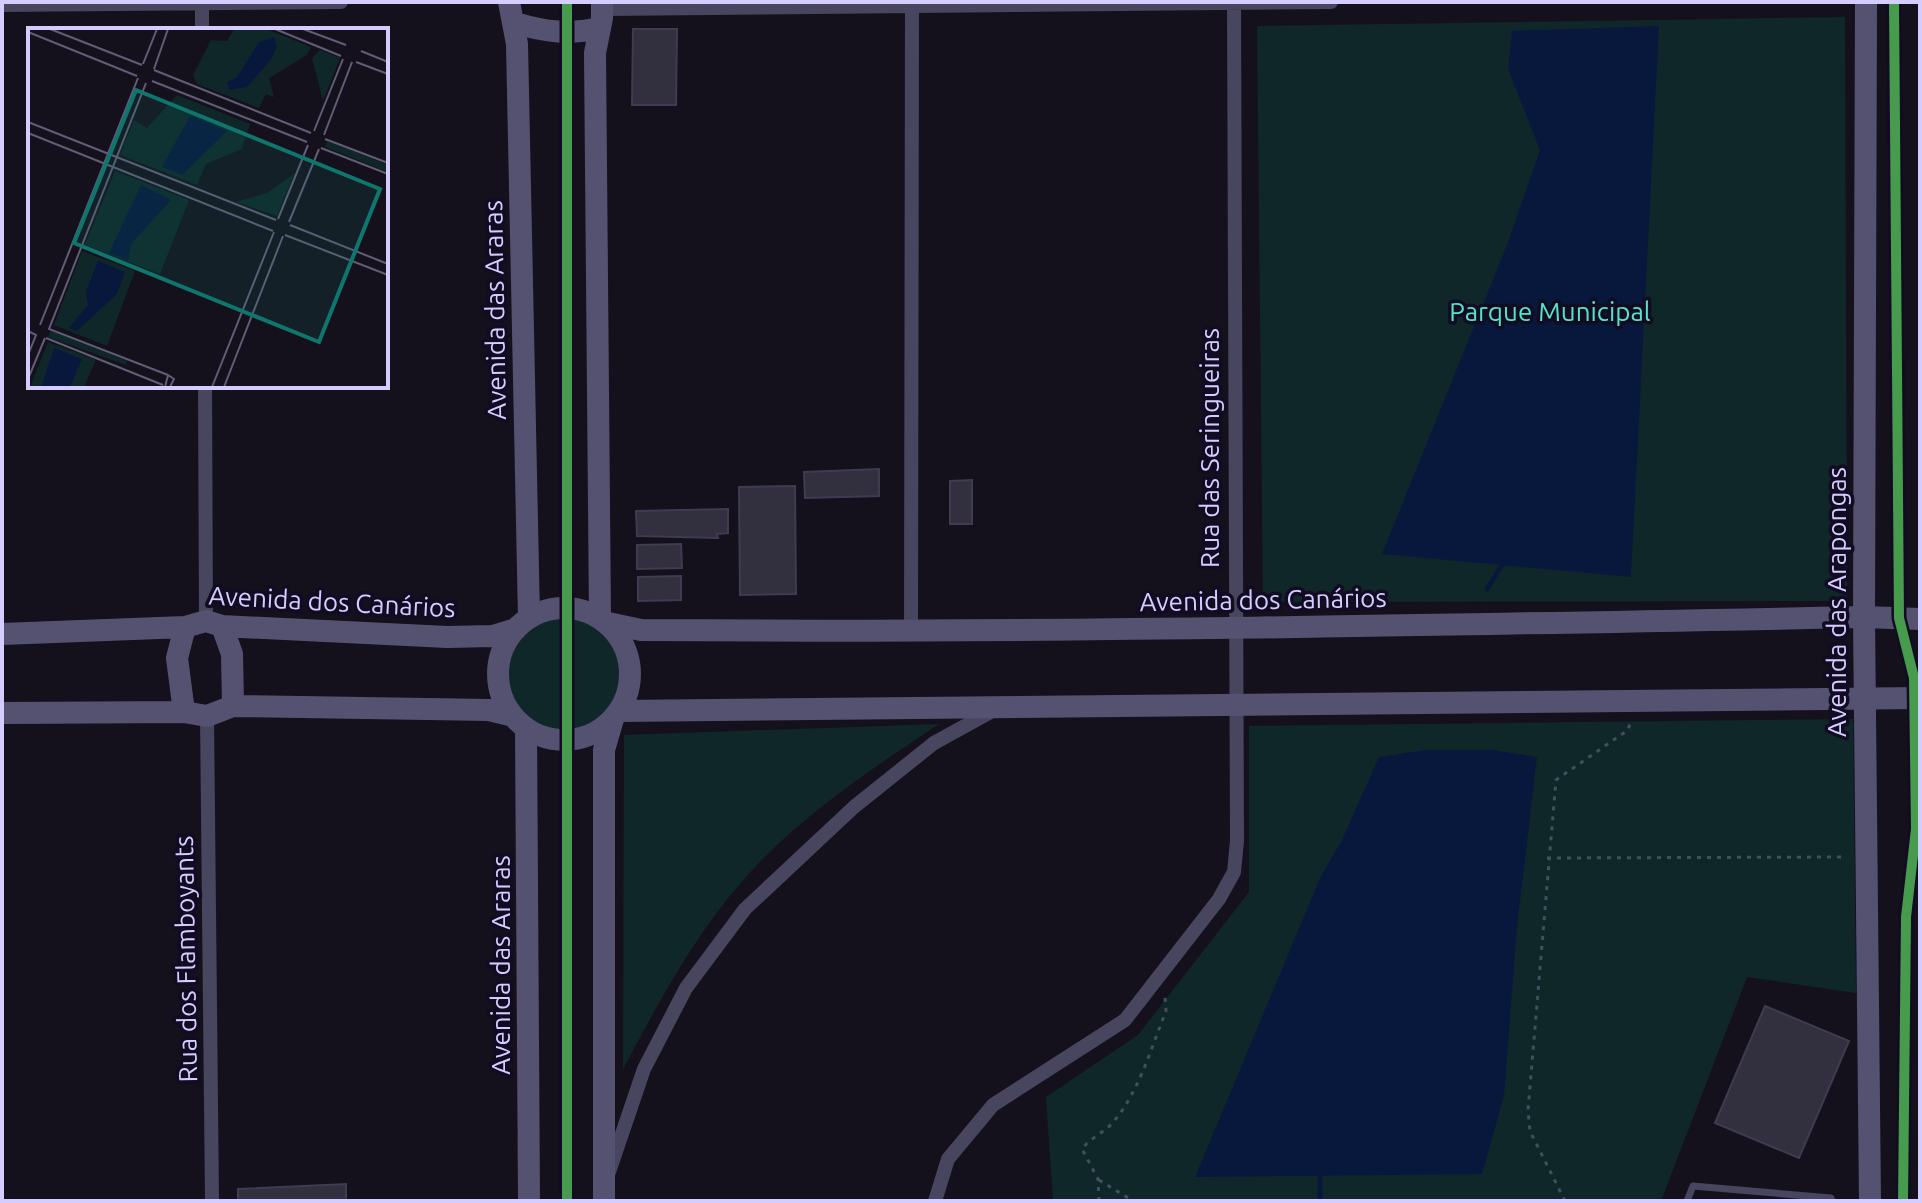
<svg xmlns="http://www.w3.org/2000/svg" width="1922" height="1203" font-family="Ubuntu,sans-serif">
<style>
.green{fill:#10272a}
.water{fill:#08183d}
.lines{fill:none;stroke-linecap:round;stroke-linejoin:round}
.stream{stroke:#08183d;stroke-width:5}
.building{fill:#322f3f;stroke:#403b51;stroke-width:2}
.path{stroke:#424f5e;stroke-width:3;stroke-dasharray:4 6;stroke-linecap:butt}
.lane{stroke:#48455e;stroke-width:7}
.street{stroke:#48455e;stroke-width:14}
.secondary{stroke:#555271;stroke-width:22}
.cycleway-casing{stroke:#110c22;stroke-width:15}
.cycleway{stroke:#469c4c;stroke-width:10}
.labels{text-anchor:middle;stroke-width:7;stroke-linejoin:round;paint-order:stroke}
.street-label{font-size:26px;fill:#d5cdff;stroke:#110c22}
.park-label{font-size:26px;fill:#54e4c7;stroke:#110c22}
.inset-road{fill:none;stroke:#615c77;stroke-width:2}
.view{fill:#0f766e;fill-opacity:0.15;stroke:#0f766e;stroke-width:4}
.inset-edge{fill:none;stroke:#d5cdff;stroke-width:4}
</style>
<rect width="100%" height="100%" fill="#14111d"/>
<path class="green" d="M1845,17L1847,601L1263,602L1257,26Z
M507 674a57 57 0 1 1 114 0a57 57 0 1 1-114 0Z
M1853,719L1856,993L1747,977L1661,1201H1053L1046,1097L1138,1035L1249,892V726Z
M939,724C876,766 809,810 756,866C700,925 661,998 623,1069L624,735Z"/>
<path class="water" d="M1659,26L1631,577L1382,554L1507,245L1540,150L1508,69L1512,31Z
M1426,750H1492L1537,757L1517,927L1504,1096L1482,1174L1195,1177L1321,876L1342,840L1379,757Z"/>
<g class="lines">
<path class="stream" d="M1487,589L1504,562
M1320,1197V1169"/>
</g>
<path class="building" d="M633,29H677L676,105H632Z
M879,469V496L805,498L804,472Z
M972,480V524H950V481Z
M795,486L796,594L740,595L739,487Z
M728,509V533L717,534L718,538L637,536L636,511Z
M681,544L682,568L637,569V545Z
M681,576V600L638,601V577Z
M1765,1006L1849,1041L1799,1158L1715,1123Z
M346,1184V1201H238V1189Z"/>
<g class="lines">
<path class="path" d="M1547,858L1847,857
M1099,1180L1133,1201
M1099,1201L1098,1179L1082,1149C1091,1137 1106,1132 1115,1120C1140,1089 1151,1048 1166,1011L1165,997
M1565,1201L1530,1131L1528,1110L1556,780L1628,730L1631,720"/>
<path class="lane" d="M1687,1201L1693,1186L1831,1198L1832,1201"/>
<path class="street" d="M202,2V30
M2,5L341,2
M603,9L1331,2
M205,386L206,621
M911,632L912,2
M207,716L212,1201
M609,1172L644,1069L686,988L745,909L854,807L934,743L994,710
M935,1201L948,1159L993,1105L1125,1020L1219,899L1234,872L1237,841L1234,2"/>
<path class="secondary" d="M509,2L517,44L529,618
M1866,2L1864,617L1870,1201
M515,23C546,32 569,35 600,28
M498 674a66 66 0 1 1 132 0a66 66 0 1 1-132 0Z
M600,618L595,53L602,18V2
M608,623L641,630C1049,633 1457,625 1864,617L1920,619
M222,626L232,654L233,706
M2,634L185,627L206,621L222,626L447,637L493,636L516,629
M619,711L1920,698
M184,712L177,658L185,627
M2,713L184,712L207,716L233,706L489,710L513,716
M526,728L529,1201
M604,1201V750L613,719"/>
<defs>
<path id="cycleway" d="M567,2V1201
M1894,2L1899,618L1914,678L1916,829L1906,917L1903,1201"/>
</defs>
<use href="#cycleway" class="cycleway-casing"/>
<use href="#cycleway" class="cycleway"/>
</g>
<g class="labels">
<g class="street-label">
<text transform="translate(495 310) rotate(-91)" y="9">Avenida das Araras</text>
<text transform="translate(1210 448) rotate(-90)" y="9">Rua das Seringueiras</text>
<text transform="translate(1263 600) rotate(-1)" y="9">Avenida dos Canários</text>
<text transform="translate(332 602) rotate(3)" y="9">Avenida dos Canários</text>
<text transform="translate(1837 602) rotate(-90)" y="9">Avenida das Arapongas</text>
<text transform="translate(186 959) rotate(-91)" y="9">Rua dos Flamboyants</text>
<text transform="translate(501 965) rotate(-90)" y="9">Avenida das Araras</text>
</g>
<g class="park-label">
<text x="1550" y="321">Parque Municipal</text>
</g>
</g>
<g transform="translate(28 28)">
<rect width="360" height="360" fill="#14111d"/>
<path d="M206,1H238L283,19L279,27L241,50L246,69L238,66L231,80L169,56L165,47L183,12L199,13ZM292,22L312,30L295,73L284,30ZM149,67L222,96L214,121L178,136L169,157L92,127L106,92L119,100ZM299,113L360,137V144L297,119ZM87,143L161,172L132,246L57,217ZM266,146L249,188L208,174L239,165ZM54,223L107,243L79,318L26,297ZM23,302L99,333L98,337L20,309ZM20,314L68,332L56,359H2Z" fill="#10272a"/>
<path d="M246,9L249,19L242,33L219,59L201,62L199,54L209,49L231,14ZM162,88L199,103L154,147L134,139ZM113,157L143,172L103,216L100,232L81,225ZM70,233L97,244L89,266L49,303L41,300L60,277L58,263ZM26,320L54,331L42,359H13Z" fill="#08183d"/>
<path class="inset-road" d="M22,1L114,37M247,1L313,28M275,1L318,17M0,4L109,48M333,23L360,34M328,34L360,46M115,36L129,1M126,41L140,1M126,42L283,105M124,53L279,114M118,55L21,301L140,347M0,94L248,192M286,103L315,31M0,105L245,203M296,107L324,34M297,111L360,135M293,120L360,146M250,191L280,117M261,194L291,121M262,197L360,236M257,207L360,247M12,297L110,50M0,303L8,307L0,327M18,310L135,357M0,351L17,310M137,359L140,347L146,351L142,359M184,359L246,204M196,359L255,208"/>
<path class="view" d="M108,62L352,161L291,314L46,215Z"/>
<rect width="360" height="360" class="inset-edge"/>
</g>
<rect width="1922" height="1203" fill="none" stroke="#d5cdff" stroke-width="8"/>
</svg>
